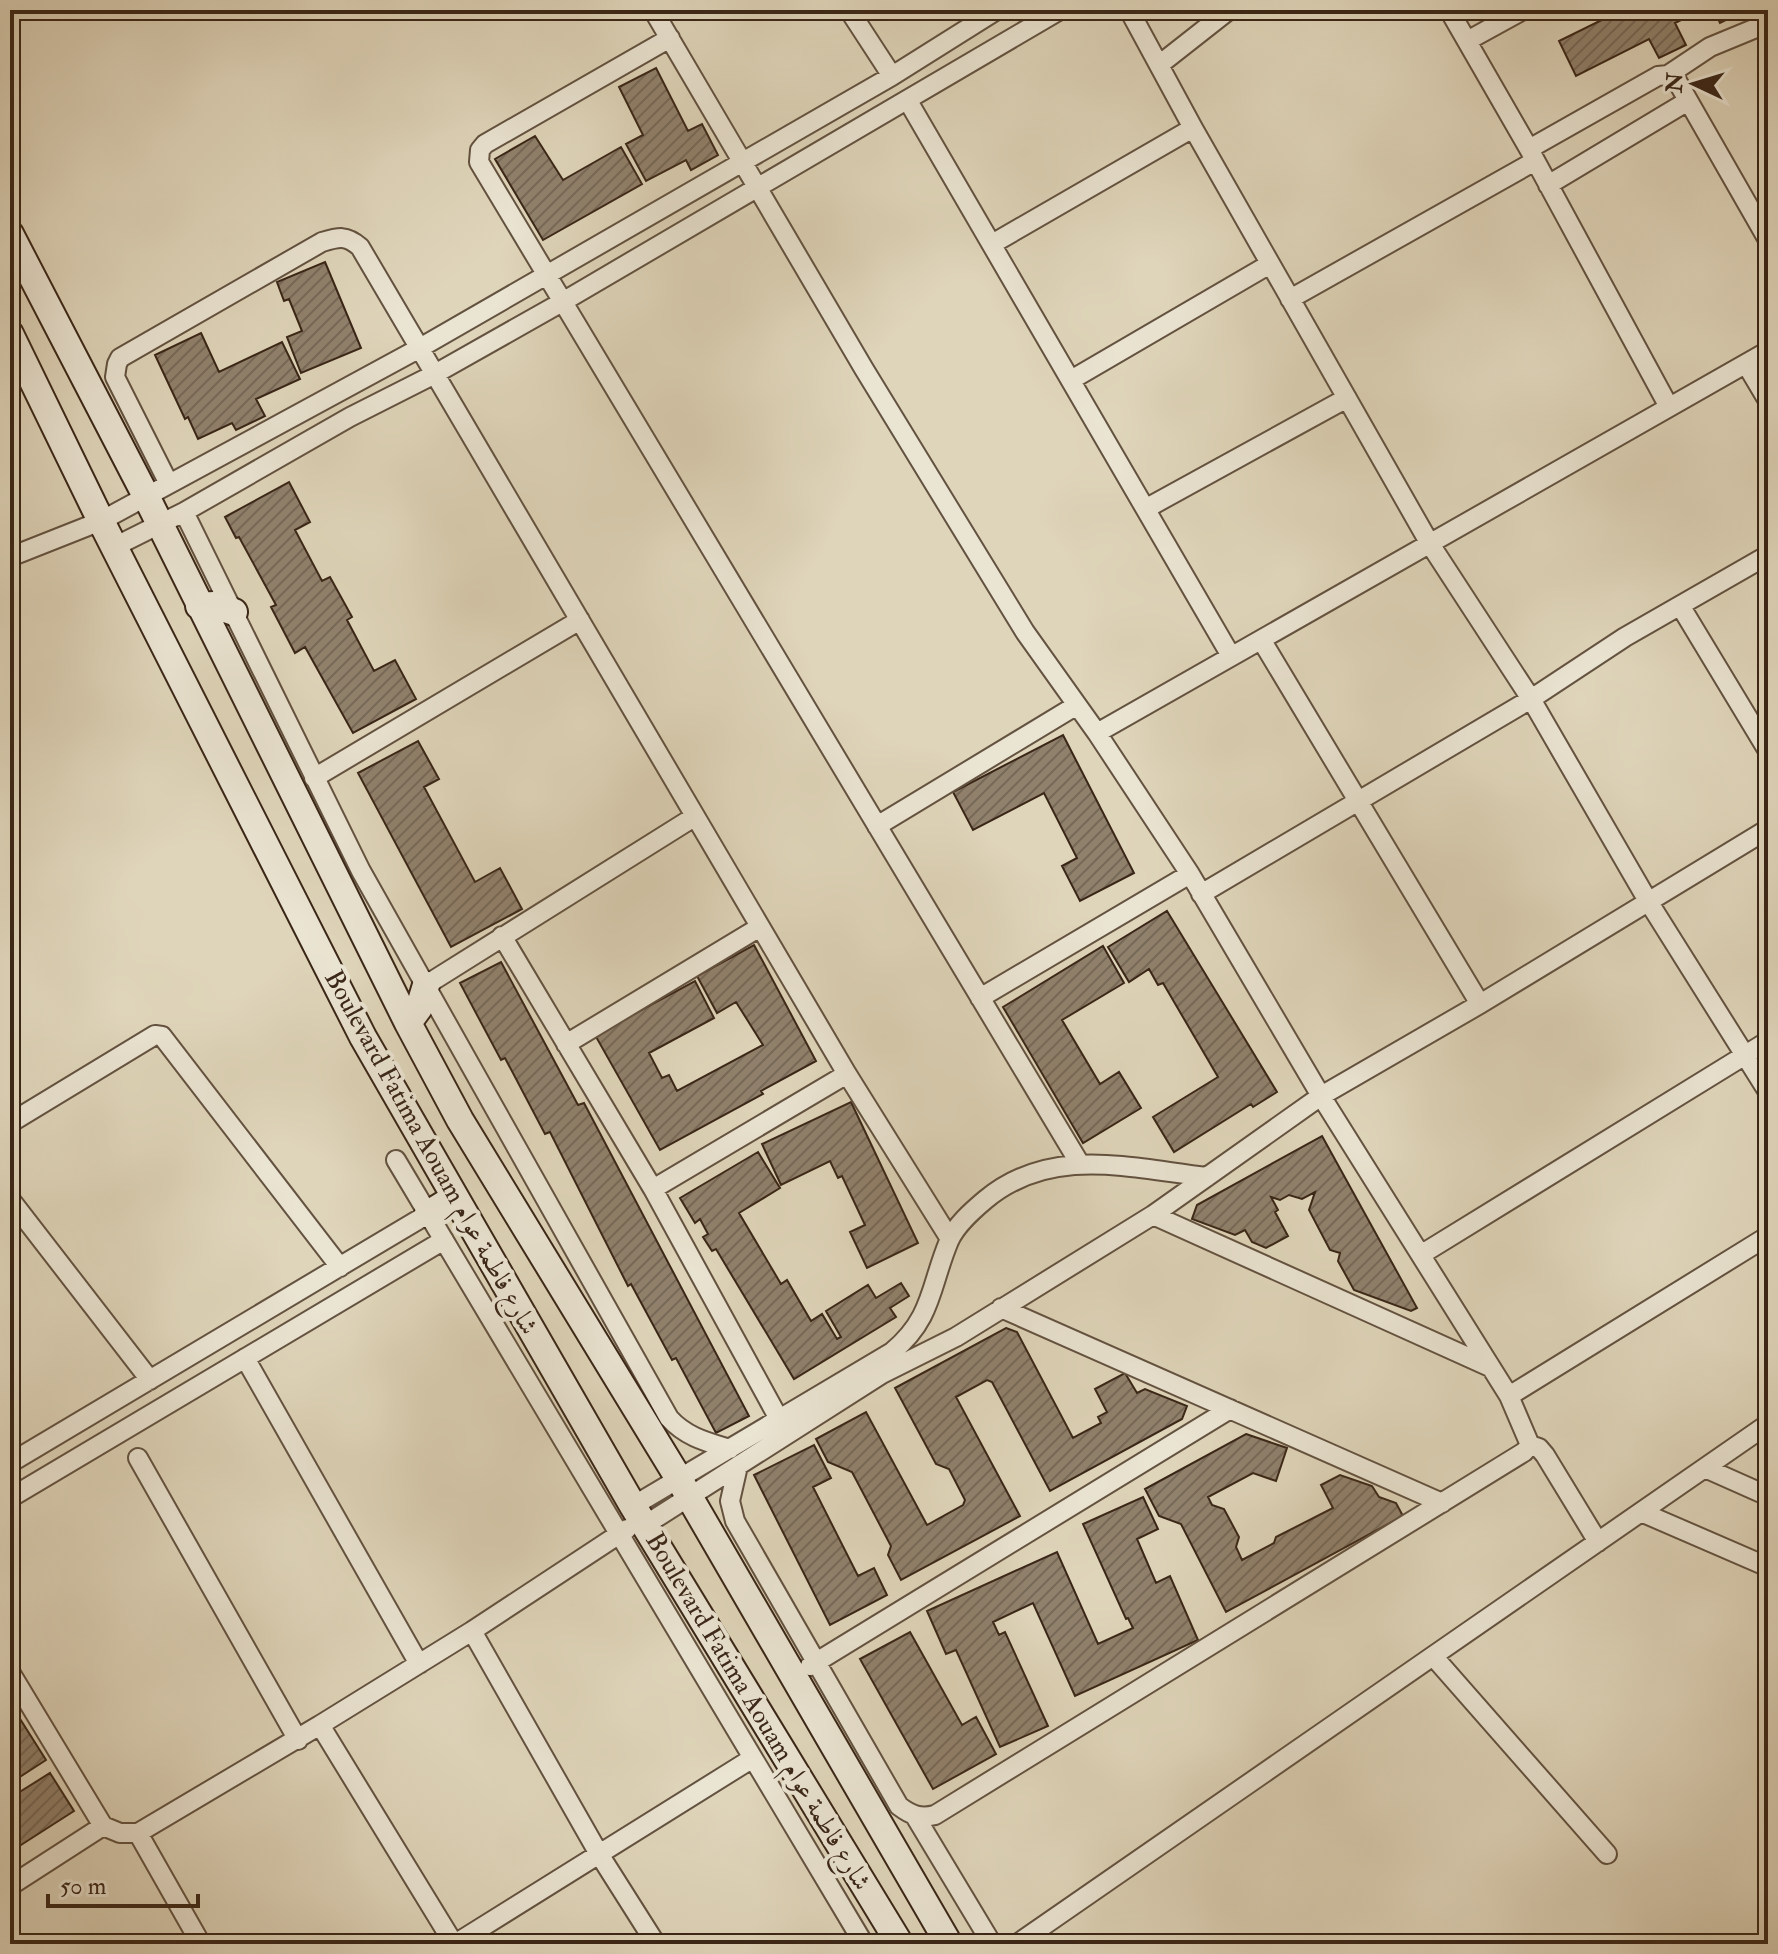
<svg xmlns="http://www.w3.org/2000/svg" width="1778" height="1954" font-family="'IM FELL Double Pica',Amiri,serif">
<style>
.building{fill:url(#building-hatch);stroke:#3a2617;stroke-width:2}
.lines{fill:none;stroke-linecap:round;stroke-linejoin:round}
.minor-casing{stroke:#635240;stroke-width:22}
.secondary-casing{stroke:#3a2617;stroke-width:30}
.minor{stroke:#eae4d2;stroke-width:18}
.secondary{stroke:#eae4d2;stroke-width:26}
.labels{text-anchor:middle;stroke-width:8;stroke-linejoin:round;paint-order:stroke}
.street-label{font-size:26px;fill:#3a2617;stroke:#eae4d2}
</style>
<defs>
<pattern id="building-hatch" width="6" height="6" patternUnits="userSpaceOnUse" patternTransform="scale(2)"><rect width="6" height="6" fill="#90816c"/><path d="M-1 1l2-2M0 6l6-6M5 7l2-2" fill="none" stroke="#776958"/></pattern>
</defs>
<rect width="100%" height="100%" fill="#dfd5ba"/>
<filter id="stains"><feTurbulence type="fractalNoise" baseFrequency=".0025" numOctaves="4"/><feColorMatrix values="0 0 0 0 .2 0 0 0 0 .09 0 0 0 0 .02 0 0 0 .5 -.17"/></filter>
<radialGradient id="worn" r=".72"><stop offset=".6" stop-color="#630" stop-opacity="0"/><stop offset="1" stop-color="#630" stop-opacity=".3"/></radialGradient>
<path class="building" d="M1622,10H1701L1675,23L1686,45L1659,58L1649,39L1576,76L1559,41Z
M1714,10H1746L1720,23Z
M656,68L688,131L702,124L718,155L691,170L686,160L646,181L626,144L643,135L619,87Z
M535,136L563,180L621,147L642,184L543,240L495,159Z
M325,262L361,348L301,373L287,337L302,331L289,299L284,301L277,282Z
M201,333L219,372L282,342L300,379L256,399L265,416L236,430L232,423L198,439L188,417L185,419L155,355Z
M289,482L310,522L295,530L322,581L330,577L352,617L347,620L374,671L395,660L416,699L353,733L305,647L295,653L271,607L276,605L239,537L236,538L225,517Z
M1063,735L1134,873L1080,901L1062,866L1077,858L1044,793L973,830L953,792Z
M418,741L439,779L424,787L475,882L500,868L522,909L451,947L358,773Z
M1167,911L1277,1092L1253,1107L1251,1104L1174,1152L1153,1117L1218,1077L1163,983L1158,985L1149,969L1129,982L1108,947Z
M754,945L816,1061L761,1091L763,1094L660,1150L595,1035L695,981L714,1018L649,1053L662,1078L669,1075L677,1091L763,1045L736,1002L717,1013L697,976Z
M1103,946L1124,983L1062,1020L1100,1084L1119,1072L1141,1108L1083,1143L1003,1007Z
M501,962L578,1105L584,1103L749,1416L716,1433L676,1358L672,1360L631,1284L628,1286L550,1132L545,1134L505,1058L501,1060L460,983Z
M851,1102L918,1243L867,1268L850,1232L865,1225L842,1176L838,1178L830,1161L781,1185L762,1144Z
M1322,1136L1417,1308L1411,1311L1354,1290L1338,1261L1340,1253L1330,1250L1309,1210L1315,1192L1302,1199L1289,1195L1280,1200L1271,1197L1278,1210L1275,1212L1288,1236L1266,1248L1252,1242L1245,1230L1235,1235L1192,1219L1197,1205Z
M758,1152L780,1188L739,1213L781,1284L787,1280L811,1321L822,1314L837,1339L841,1337L826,1311L868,1285L876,1298L901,1283L909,1296L890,1308L896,1317L794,1379L716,1249L712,1251L703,1237L708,1234L700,1219L695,1223L680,1198Z
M1006,1328L1017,1332L1073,1438L1101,1423L1098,1417L1107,1412L1095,1389L1125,1373L1137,1393L1145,1389L1187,1406L1182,1419L1050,1491L992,1382L987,1380L956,1397L1020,1516L901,1580L888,1555L891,1546L852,1472L828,1462L816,1439L866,1412L927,1525L963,1505L965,1500L949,1469L936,1464L895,1388Z
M1246,1434L1287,1448L1276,1481L1253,1473L1208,1497L1212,1505L1224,1509L1239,1537L1236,1547L1242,1560L1274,1543L1276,1537L1333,1508L1321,1485L1340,1475L1372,1486L1379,1497L1396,1503L1403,1516L1226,1612L1181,1524L1159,1516L1145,1489Z
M814,1445L831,1478L813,1487L858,1576L874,1568L887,1595L830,1625L754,1475Z
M1143,1497L1158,1529L1137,1539L1156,1583L1170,1576L1198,1640L1075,1696L1033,1603L993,1622L999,1635L1005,1632L1048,1726L1000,1747L956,1650L946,1654L927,1611L1057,1552L1098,1644L1133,1628L1128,1618L1126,1619L1083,1524Z
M910,1632L962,1725L976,1717L996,1754L933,1789L860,1659Z
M10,1703L46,1760L12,1782L10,1778Z
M50,1773L74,1811L10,1852V1798Z"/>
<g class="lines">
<defs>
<path id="minor" d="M653,10L864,369L1025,632L1097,733L1190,874L1321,1096L1509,1396L1530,1445L1539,1448L1545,1455L1598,1542
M849,10L892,76
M1129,10L1193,128L1430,544L1531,699L1648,901L1768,1092
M1449,10L1529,149L1669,407
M670,38L485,144L480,150L479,162L1080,1164
M1467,41L1523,10
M1159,65L1229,10
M1668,75L1677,81L1768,240
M908,101L1231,656
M1529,149L1658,76L1668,75L1710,47L1756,28L1763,19L1765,10
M1548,185L1688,101
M992,244L1193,128
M1290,299L1535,161
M1746,364L1768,401
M1071,380L1270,264
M169,484L115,377L117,364L120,358L322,242C339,237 346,235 360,247L847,1074L950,1239
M1147,508L1347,398
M184,512L361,871L669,1418C686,1437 707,1442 730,1449
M114,547L184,512L350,417L433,375L564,301L1060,10
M10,557L101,521L418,349L892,76L997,10
M1681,607L1768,751
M1262,641L1480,1004
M1097,733L1768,351
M314,778L580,620
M877,826L1077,705
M1201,894L1531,699L1625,637L1768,555
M502,936L653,1189L779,1419
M426,985L694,817
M980,998L1190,874
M566,1044L760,927
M10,1123L155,1035L162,1036L340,1267
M396,1160L864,1944
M653,1189L847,1074
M10,1199L150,1380
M1153,1215L1490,1367
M1422,1254L1768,1041
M1001,1308L1442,1503
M245,1358L419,1664
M1509,1396L1768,1236
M138,1458L298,1740
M10,1463L428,1214
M738,1466L730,1501L735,1521L899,1806C911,1815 920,1819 935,1815L1524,1452L1530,1445
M1705,1468L1768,1496
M10,1498L444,1240
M633,1506L892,1352C933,1318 930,1286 949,1241C956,1225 972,1211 985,1200C1051,1145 1129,1168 1207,1177
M1641,1512L1768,1567
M645,1525L882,1374L956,1337L1153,1215L1321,1096L1480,1004L1768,829
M472,1631L599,1854L656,1944
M1433,1656L1607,1854
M810,1666L1230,1409
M10,1672L103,1826
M915,1816L992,1944
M138,1833L201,1944
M10,1886L103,1826L120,1833H138L320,1725
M454,1944L320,1725L472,1631L627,1529
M455,1944L753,1758
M1017,1944L1768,1424"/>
<path id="secondary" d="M10,234L146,496L408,1023L460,1120L679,1479L949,1944
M10,334L101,521L363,1037L633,1506L900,1944
M199,606L214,605L234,612
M408,1023L419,1008L426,985
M428,1214L454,1198"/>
</defs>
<use href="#minor" class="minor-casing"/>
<use href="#secondary" class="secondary-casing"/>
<use href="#minor" class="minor"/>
<use href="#secondary" class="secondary"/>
</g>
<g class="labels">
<g class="street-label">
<text transform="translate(432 1152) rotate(61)" y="9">Boulevard Fatima Aouam شارع فاطمة عوام</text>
<text transform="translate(759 1711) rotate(59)" y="9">Boulevard Fatima Aouam شارع فاطمة عوام</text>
</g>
</g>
<rect width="1778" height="1954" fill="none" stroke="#dfd5ba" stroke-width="40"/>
<rect x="12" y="12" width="1754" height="1930" fill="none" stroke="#3a2617" stroke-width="4"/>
<rect x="20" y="20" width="1738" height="1914" fill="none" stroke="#3a2617" stroke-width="2"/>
<g transform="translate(1694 84) rotate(274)" stroke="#eae4d2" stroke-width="6" paint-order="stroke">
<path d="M0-6L14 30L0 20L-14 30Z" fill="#3a2617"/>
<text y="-12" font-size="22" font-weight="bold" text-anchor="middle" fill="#3a2617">N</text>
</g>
<path d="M48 1894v12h150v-12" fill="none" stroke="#3a2617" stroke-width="4"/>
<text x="60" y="1894" font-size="24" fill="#3a2617" stroke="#eae4d2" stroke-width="6" paint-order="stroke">50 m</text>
<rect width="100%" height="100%" filter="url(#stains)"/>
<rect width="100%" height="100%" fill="url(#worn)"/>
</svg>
